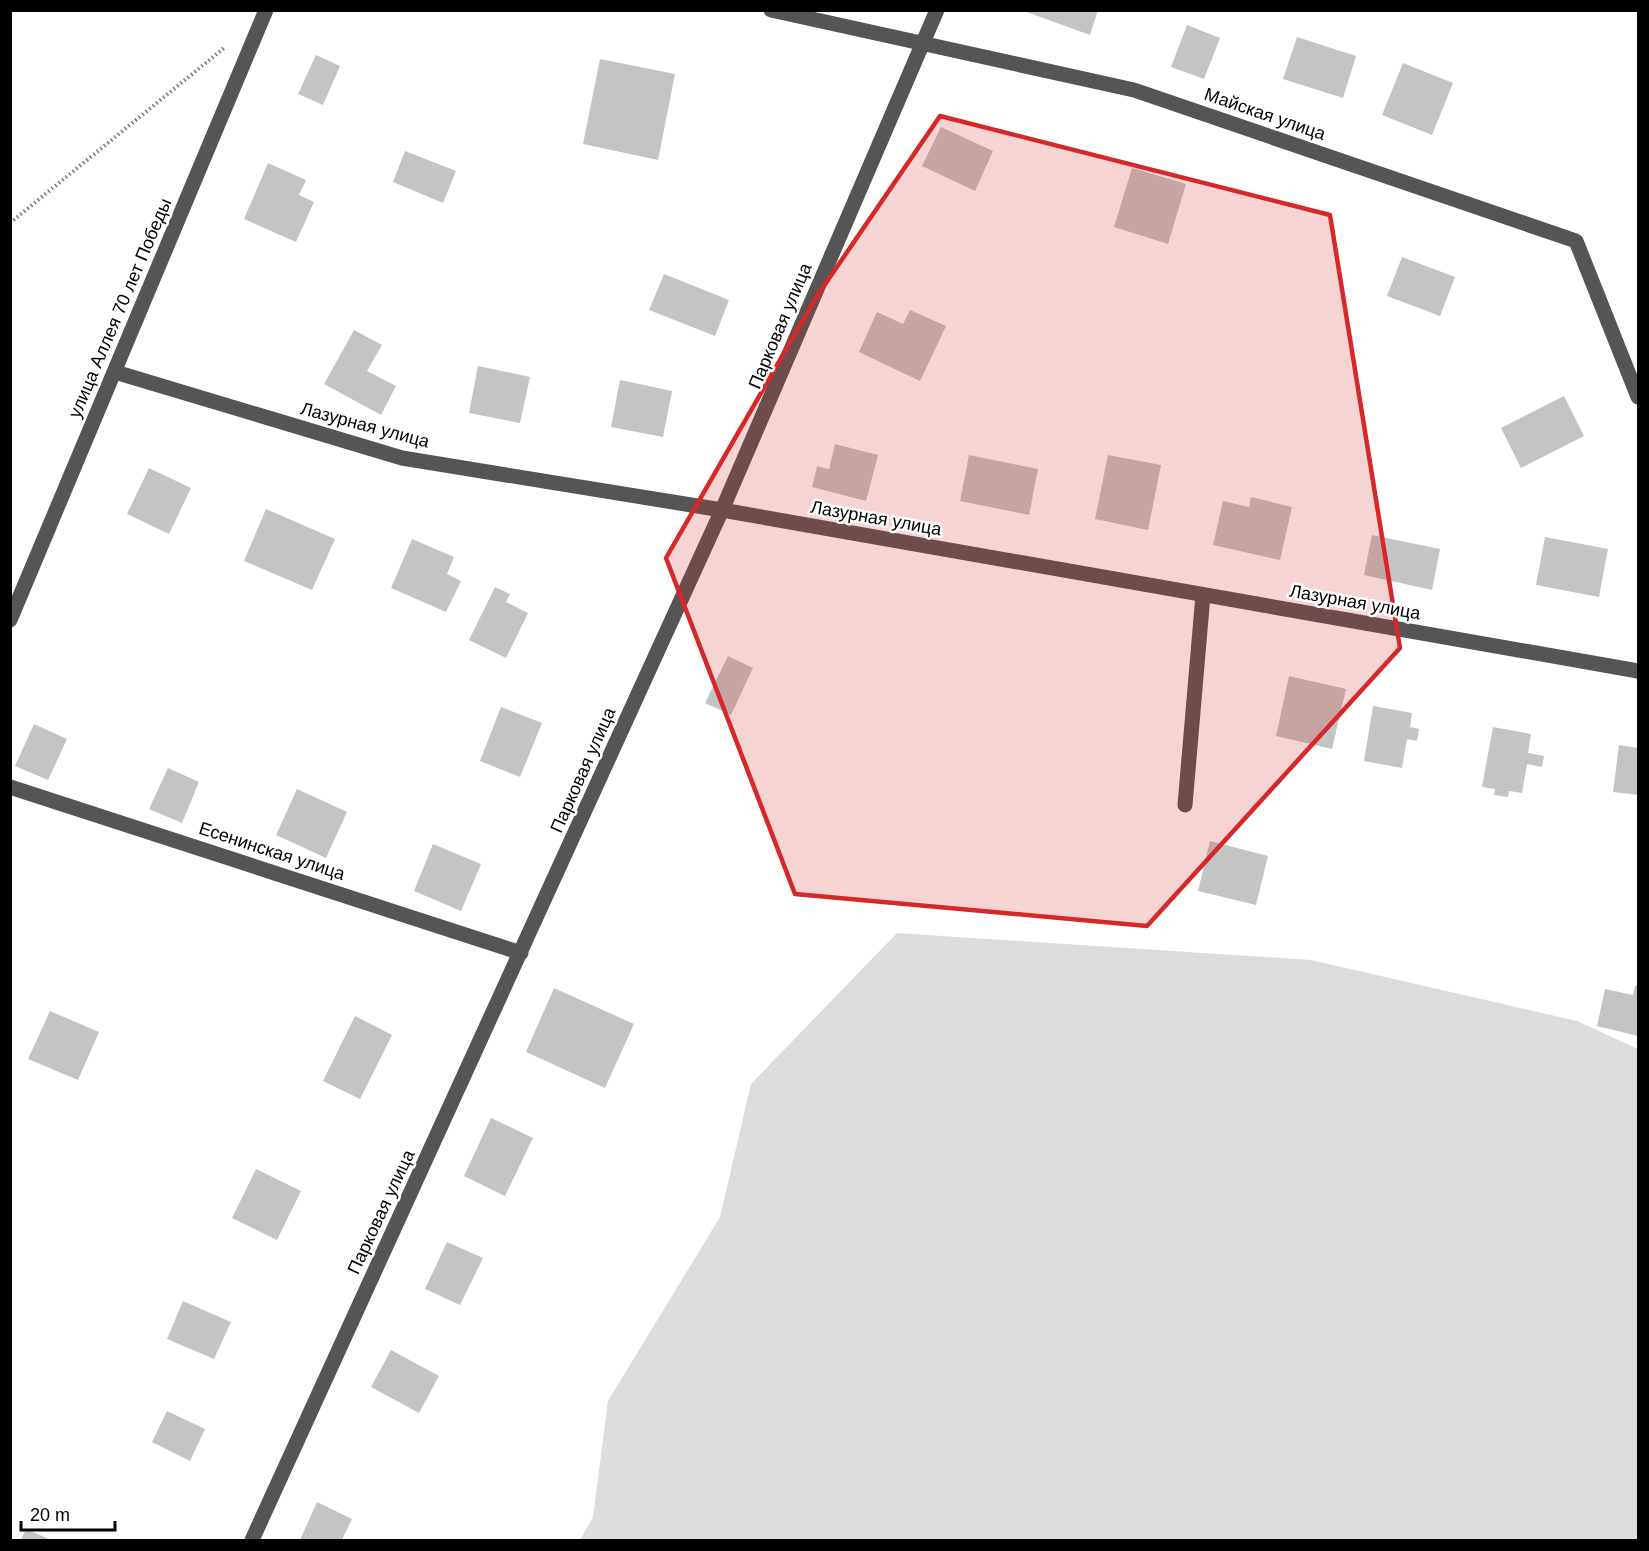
<svg xmlns="http://www.w3.org/2000/svg" width="1649" height="1551" font-family="Arial,sans-serif">
<style>
.green{fill:#dcdcdc}
.building{fill:#c4c4c4}
.lines{fill:none;stroke-linecap:round;stroke-linejoin:round}
.path{stroke:#777;stroke-width:4;stroke-dasharray:1.5 3;stroke-linecap:butt}
.minor{stroke:#555;stroke-width:15}
.marked{fill:#d62828;fill-opacity:0.2;stroke:#d62828;stroke-width:4.5;stroke-linejoin:round}
.labels{text-anchor:middle;stroke-width:5;stroke-linejoin:round;paint-order:stroke}
.street-label{font-size:18px;fill:#000;stroke:#fff}
</style>
<rect width="100%" height="100%" fill="#fff"/>
<path class="green" d="M897,933L1311,960L1577,1021L1638,1049V1540H580L593,1517L608,1401L720,1217L751,1084Z"/>
<path class="building" d="M1021,10H1098L1090,35Z
M1187,25L1220,38L1204,79L1171,67Z
M1297,37L1356,56L1343,98L1283,79Z
M316,55L340,66L323,105L298,94Z
M600,59L675,74L658,160L583,144Z
M1403,63L1453,83L1432,135L1382,115Z
M941,127L993,151L975,191L922,166Z
M405,151L456,171L443,203L393,182Z
M268,163L306,180L299,195L314,202L296,242L244,219Z
M1132,168L1186,184L1168,244L1114,227Z
M1402,257L1455,277L1440,316L1387,296Z
M664,274L729,300L715,336L649,310Z
M910,310L946,326L920,381L859,352L877,312L903,324Z
M354,330L382,345L367,371L396,386L381,415L324,384Z
M478,366L530,377L520,423L469,413Z
M620,380L672,391L663,437L611,427Z
M1564,396L1584,436L1521,468L1501,428Z
M835,444L878,455L866,501L812,487L817,466L829,469Z
M969,455L1038,469L1029,515L960,501Z
M1108,455L1161,465L1148,530L1095,519Z
M149,468L191,488L169,534L127,514Z
M1251,497L1292,507L1280,560L1213,545L1223,501L1249,507Z
M266,509L335,539L312,590L244,561Z
M1372,535L1440,549L1432,590L1364,575Z
M1545,537L1608,549L1599,597L1536,585Z
M412,539L454,557L447,574L461,581L446,612L391,588Z
M495,587L510,594L506,602L528,613L506,658L469,640Z
M728,656L753,668L731,715L705,703Z
M1289,676L1346,689L1332,749L1276,736Z
M1373,706L1412,713L1410,727L1419,729L1417,741L1407,739L1402,768L1364,761Z
M501,707L542,723L520,777L480,761Z
M34,724L67,739L48,780L15,766Z
M1493,727L1531,734L1528,753L1544,756L1542,767L1527,764L1522,793L1509,791L1508,797L1494,795L1495,789L1482,787Z
M1619,745L1638,748V795L1613,792Z
M168,768L199,782L182,823L149,809Z
M297,789L347,812L326,858L276,835Z
M1210,841L1268,856L1256,905L1198,891Z
M433,844L481,864L461,911L414,891Z
M1635,986H1638V1036L1597,1026L1605,989L1633,995Z
M554,988L634,1024L605,1088L526,1052Z
M50,1011L99,1032L78,1080L28,1059Z
M355,1016L392,1035L360,1099L323,1081Z
M491,1118L533,1138L505,1196L464,1176Z
M256,1169L301,1191L277,1240L232,1218Z
M447,1242L483,1258L460,1305L425,1289Z
M183,1301L231,1322L214,1359L167,1339Z
M391,1350L439,1376L419,1413L371,1387Z
M167,1411L205,1429L190,1461L152,1442Z
M317,1502L352,1519L342,1540H300Z
M26,1529L51,1540H21Z"/>
<g class="lines">
<path class="path" d="M10,223L224,48"/>
<path class="minor" d="M771,10L1134,90L1576,241L1638,397
M115,372L402,458L722,510L1638,671
M10,620L266,10
M10,787L521,953
M1185,805L1203,595
M252,1540L722,510L937,10"/>
</g>
<path class="marked" d="M940,116L1330,215L1400,648L1147,926L795,894L666,558L815,299Z"/>
<g class="labels">
<g class="street-label">
<text transform="translate(1265 114) rotate(19)" y="6">Майская улица</text>
<text transform="translate(120 308) rotate(-67)" y="6">улица Аллея 70 лет Победы</text>
<text transform="translate(780 326) rotate(-67)" y="6">Парковая улица</text>
<text transform="translate(365 425) rotate(15)" y="6">Лазурная улица</text>
<text transform="translate(876 518) rotate(10)" y="6">Лазурная улица</text>
<text transform="translate(1355 602) rotate(10)" y="6">Лазурная улица</text>
<text transform="translate(583 770) rotate(-66)" y="6">Парковая улица</text>
<text transform="translate(272 851) rotate(18)" y="6">Есенинская улица</text>
<text transform="translate(381 1212) rotate(-65)" y="6">Парковая улица</text>
</g>
</g>
<rect width="1649" height="1551" fill="none" stroke="#000000" stroke-width="24"/>
<path d="M21 1521v9h94v-9" fill="none" stroke="#000000" stroke-width="3"/>
<text x="30" y="1521" font-size="18" fill="#000000" stroke="#ffffff" stroke-width="4.5" paint-order="stroke">20 m</text>
</svg>
